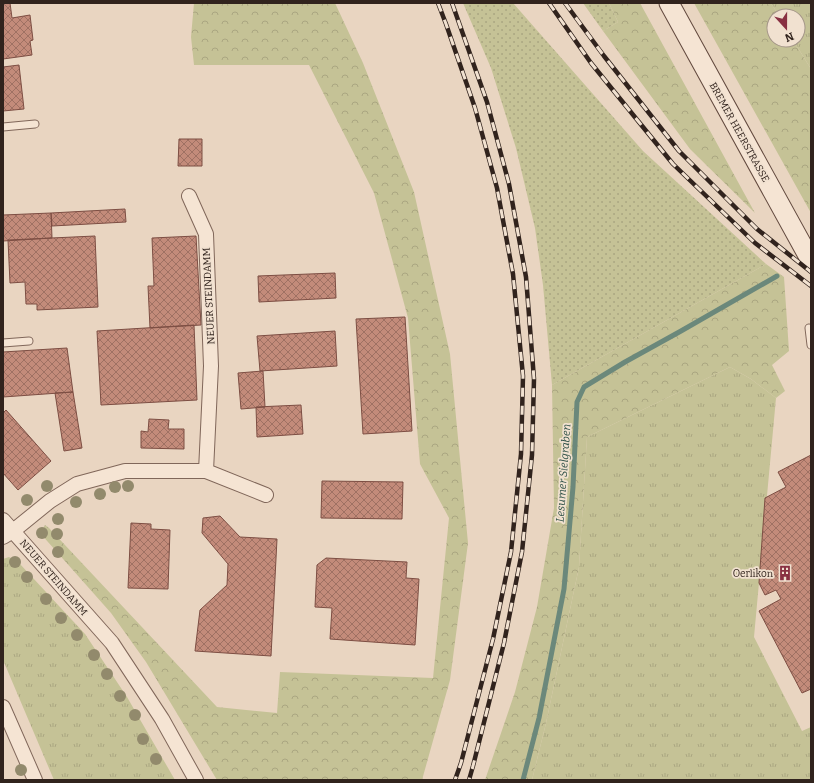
<svg xmlns="http://www.w3.org/2000/svg" width="814" height="783" font-family="Bitter,serif">
<style>
.grass{fill:url(#grass-tufts)}
.forest{fill:url(#forest-crowns)}
.garden{fill:url(#garden-dots)}
.lines{fill:none;stroke-linecap:round;stroke-linejoin:round}
.stream{stroke:#6b887b;stroke-width:5}
.building{fill:url(#building-cross-hatch);stroke:#7d4e43}
.lane-casing{stroke:#80675a;stroke-width:9}
.street-casing{stroke:#80675a;stroke-width:16}
.secondary-casing{stroke:#62493e;stroke-width:21}
.lane{stroke:#f5e4d3;stroke-width:7}
.street{stroke:#f5e4d3;stroke-width:14}
.secondary{stroke:#f5e4d3;stroke-width:19}
.rail-casing{stroke:#31231d;stroke-width:4.5}
.rail{stroke:#f1e1d0;stroke-width:3;stroke-dasharray:9;stroke-linecap:butt}
.tree{fill:#928a6c}
.labels{text-anchor:middle;stroke-width:3.5;stroke-linejoin:round;paint-order:stroke}
.street-label{font-size:10px;fill:#31231d;stroke:#f1e1d0}
.poi-label{font-size:10px;fill:#31231d;stroke:#f1e1d0;text-anchor:end}
.water-label{font-size:11px;font-style:italic;fill:#2e5047;stroke:#f1e1d0}
</style>
<defs>
<pattern id="grass-tufts" width="24" height="20" patternUnits="userSpaceOnUse"><rect width="24" height="20" fill="#c5c296"/><path d="M3 7l-1-3M5 7V3M7 7l1-3M15 17l-1-3M17 17v-4M19 17l1-3" fill="none" stroke="#aaa681"/></pattern>
<pattern id="forest-crowns" width="20" height="18" patternUnits="userSpaceOnUse"><rect width="20" height="18" fill="#c5c296"/><path d="M2 6a3 3 0 1 1 6 0M12 15a3 3 0 1 1 6 0" fill="none" stroke="#aaa681"/></pattern>
<pattern id="garden-dots" width="8" height="8" patternUnits="userSpaceOnUse"><rect width="8" height="8" fill="#c5c296"/><path d="M2 2h.1M6 6h.1" fill="none" stroke="#aaa681" stroke-width="1.8" stroke-linecap="round"/></pattern>
<pattern id="building-cross-hatch" width="8" height="8" patternUnits="userSpaceOnUse"><rect width="8" height="8" fill="#c38b7a"/><path d="M0 0l8 8M0 8l8-8" fill="none" stroke="#9f7163"/></pattern>
</defs>
<rect width="100%" height="100%" fill="#e9d5c1"/>
<path class="grass" d="M771,3H811V69L793,40H798V16H779Z
M730,367L751,379L776,398L754,637L802,731L811,727V780H532L546,723L579,567L587,437Z
M9,557L20,564L85,634L127,697L175,780H54L3,660V559Z"/>
<path class="forest" d="M194,3H335L363,63L414,192L450,354L468,543L450,680L422,780H217L146,662L111,613L40,533L45,525L49,528L217,707L277,713L280,672L433,678L449,518L420,464L408,318L374,193L309,65H194L191,37Z
M609,3H640L755,213L690,149L603,31L618,22Z
M694,3H771L779,16H774V40H793L811,69V213Z
M766,264L784,277L789,351L772,365L785,391L776,398L751,379L730,367L587,437L579,567L546,723L532,780H485L515,692L537,607L554,508L552,385Z"/>
<path class="garden" d="M463,3H513L643,151L766,264L552,385L543,285L535,228L516,148L491,68Z
M583,3H609L618,22L603,31Z"/>
<g class="lines">
<path class="stream" d="M523,780L539,718L564,589L573,487L577,402L584,387L625,362L681,331L777,276"/>
</g>
<path class="building" d="M3,3H10L12,18L30,15L33,40L30,41L32,55L3,59Z
M19,65L24,109L3,111V67Z
M179,139H202V166H178Z
M125,209L126,222L52,226L51,213Z
M51,213L52,238L3,241V215Z
M95,236L98,307L37,310V304H26L25,282L10,283L8,240Z
M196,236L201,325L150,328L148,286H154L152,238Z
M335,273L336,298L259,302L258,276Z
M405,317L412,431L363,434L356,319Z
M194,325L197,400L101,405L97,331Z
M335,331L337,366L260,371L257,336Z
M67,348L73,392L3,397V352Z
M263,371L265,407L241,409L238,373Z
M73,392L82,448L64,451L55,393Z
M301,405L303,434L257,437L256,407Z
M6,410L51,461L18,490L3,473V413Z
M149,419L169,420L168,429H184V449L141,448V431L148,432Z
M811,455V689L802,693L759,611L781,599L776,590L765,595L759,583L765,498L786,487L778,472Z
M322,481L403,482L402,519L321,518Z
M220,516L240,537L277,539L271,656L195,651L200,610L227,585L228,564L202,533L203,518Z
M131,523L151,524V529L170,530L168,589L128,588Z
M326,558L407,562L406,578L419,579L415,645L330,639L332,608L315,607L317,565Z"/>
<g class="lines">
<defs>
<path id="lane" d="M3,127L35,124
M809,328L811,345
M3,343L29,341"/>
<path id="street" d="M189,196L206,234L211,366L206,471
M3,520L112,643L162,719L196,780
M3,537L13,531L50,501L77,484L125,471H206L266,495
M3,707L35,780"/>
<path id="secondary" d="M669,3L811,261"/>
</defs>
<use href="#lane" class="lane-casing"/>
<use href="#street" class="street-casing"/>
<use href="#secondary" class="secondary-casing"/>
<use href="#lane" class="lane"/>
<use href="#street" class="street"/>
<use href="#secondary" class="secondary"/>
<defs>
<path id="rail" d="M438,3L446,24L475,108L497,188L513,274L523,376L521,454L511,552L493,639L461,763L455,780
M452,3L487,102L509,184L526,277L534,379L532,455L522,552L504,643L473,766L469,780
M549,3L591,63L673,164L755,243L811,286
M565,3L604,56L679,151L757,229L811,272"/>
</defs>
<use href="#rail" class="rail-casing"/>
<use href="#rail" class="rail"/>
</g>
<g class="tree">
<circle cx="47" cy="486" r="6"/>
<circle cx="128" cy="486" r="6"/>
<circle cx="115" cy="487" r="6"/>
<circle cx="100" cy="494" r="6"/>
<circle cx="27" cy="500" r="6"/>
<circle cx="76" cy="502" r="6"/>
<circle cx="58" cy="519" r="6"/>
<circle cx="42" cy="533" r="6"/>
<circle cx="57" cy="534" r="6"/>
<circle cx="58" cy="552" r="6"/>
<circle cx="15" cy="562" r="6"/>
<circle cx="27" cy="577" r="6"/>
<circle cx="46" cy="599" r="6"/>
<circle cx="61" cy="618" r="6"/>
<circle cx="77" cy="635" r="6"/>
<circle cx="94" cy="655" r="6"/>
<circle cx="107" cy="674" r="6"/>
<circle cx="120" cy="696" r="6"/>
<circle cx="135" cy="715" r="6"/>
<circle cx="143" cy="739" r="6"/>
<circle cx="156" cy="759" r="6"/>
<circle cx="21" cy="770" r="6"/>
</g>
<defs>
<symbol id="building-bare" viewBox="-9 -9 18 18"><path d="M-4-6H4V6H1V3H-1V6H-4ZM-2.5-4.3h1.7v1.8h-1.7ZM.8-4.3h1.7v1.8H.8ZM-2.5-1h1.7V.8h-1.7ZM.8-1h1.7V.8H.8Z" fill="#893042" stroke="#f1e1d0" stroke-width="2.5" paint-order="stroke"/></symbol>
</defs>
<g fill-rule="evenodd">
<use href="#building-bare" x="774" y="562" width="22" height="22"/>
</g>
<g class="labels">
<g class="street-label">
<text transform="translate(740 132) rotate(61)" y="4">BREMER HEERSTRASSE</text>
<text transform="translate(208 296) rotate(-93)" y="4">NEUER STEINDAMM</text>
<text transform="translate(54 577) rotate(49)" y="4">NEUER STEINDAMM</text>
</g>
<g class="poi-label">
<text x="773" y="577">Oerlikon</text>
</g>
<g class="water-label">
<text transform="translate(563 473) rotate(-86)" y="4">Lesumer Sielgraben</text>
</g>
</g>
<rect width="814" height="783" fill="none" stroke="#31231d" stroke-width="8"/>
<g transform="translate(786 28) rotate(159)"><circle r="19" fill="#f1e1d0" stroke="#a49588"/>
<path d="M0-3L7 15L0 10L-7 15Z" fill="#893042"/>
<text y="-6" font-size="11" font-weight="bold" text-anchor="middle" fill="#31231d">N</text>
</g>
</svg>
